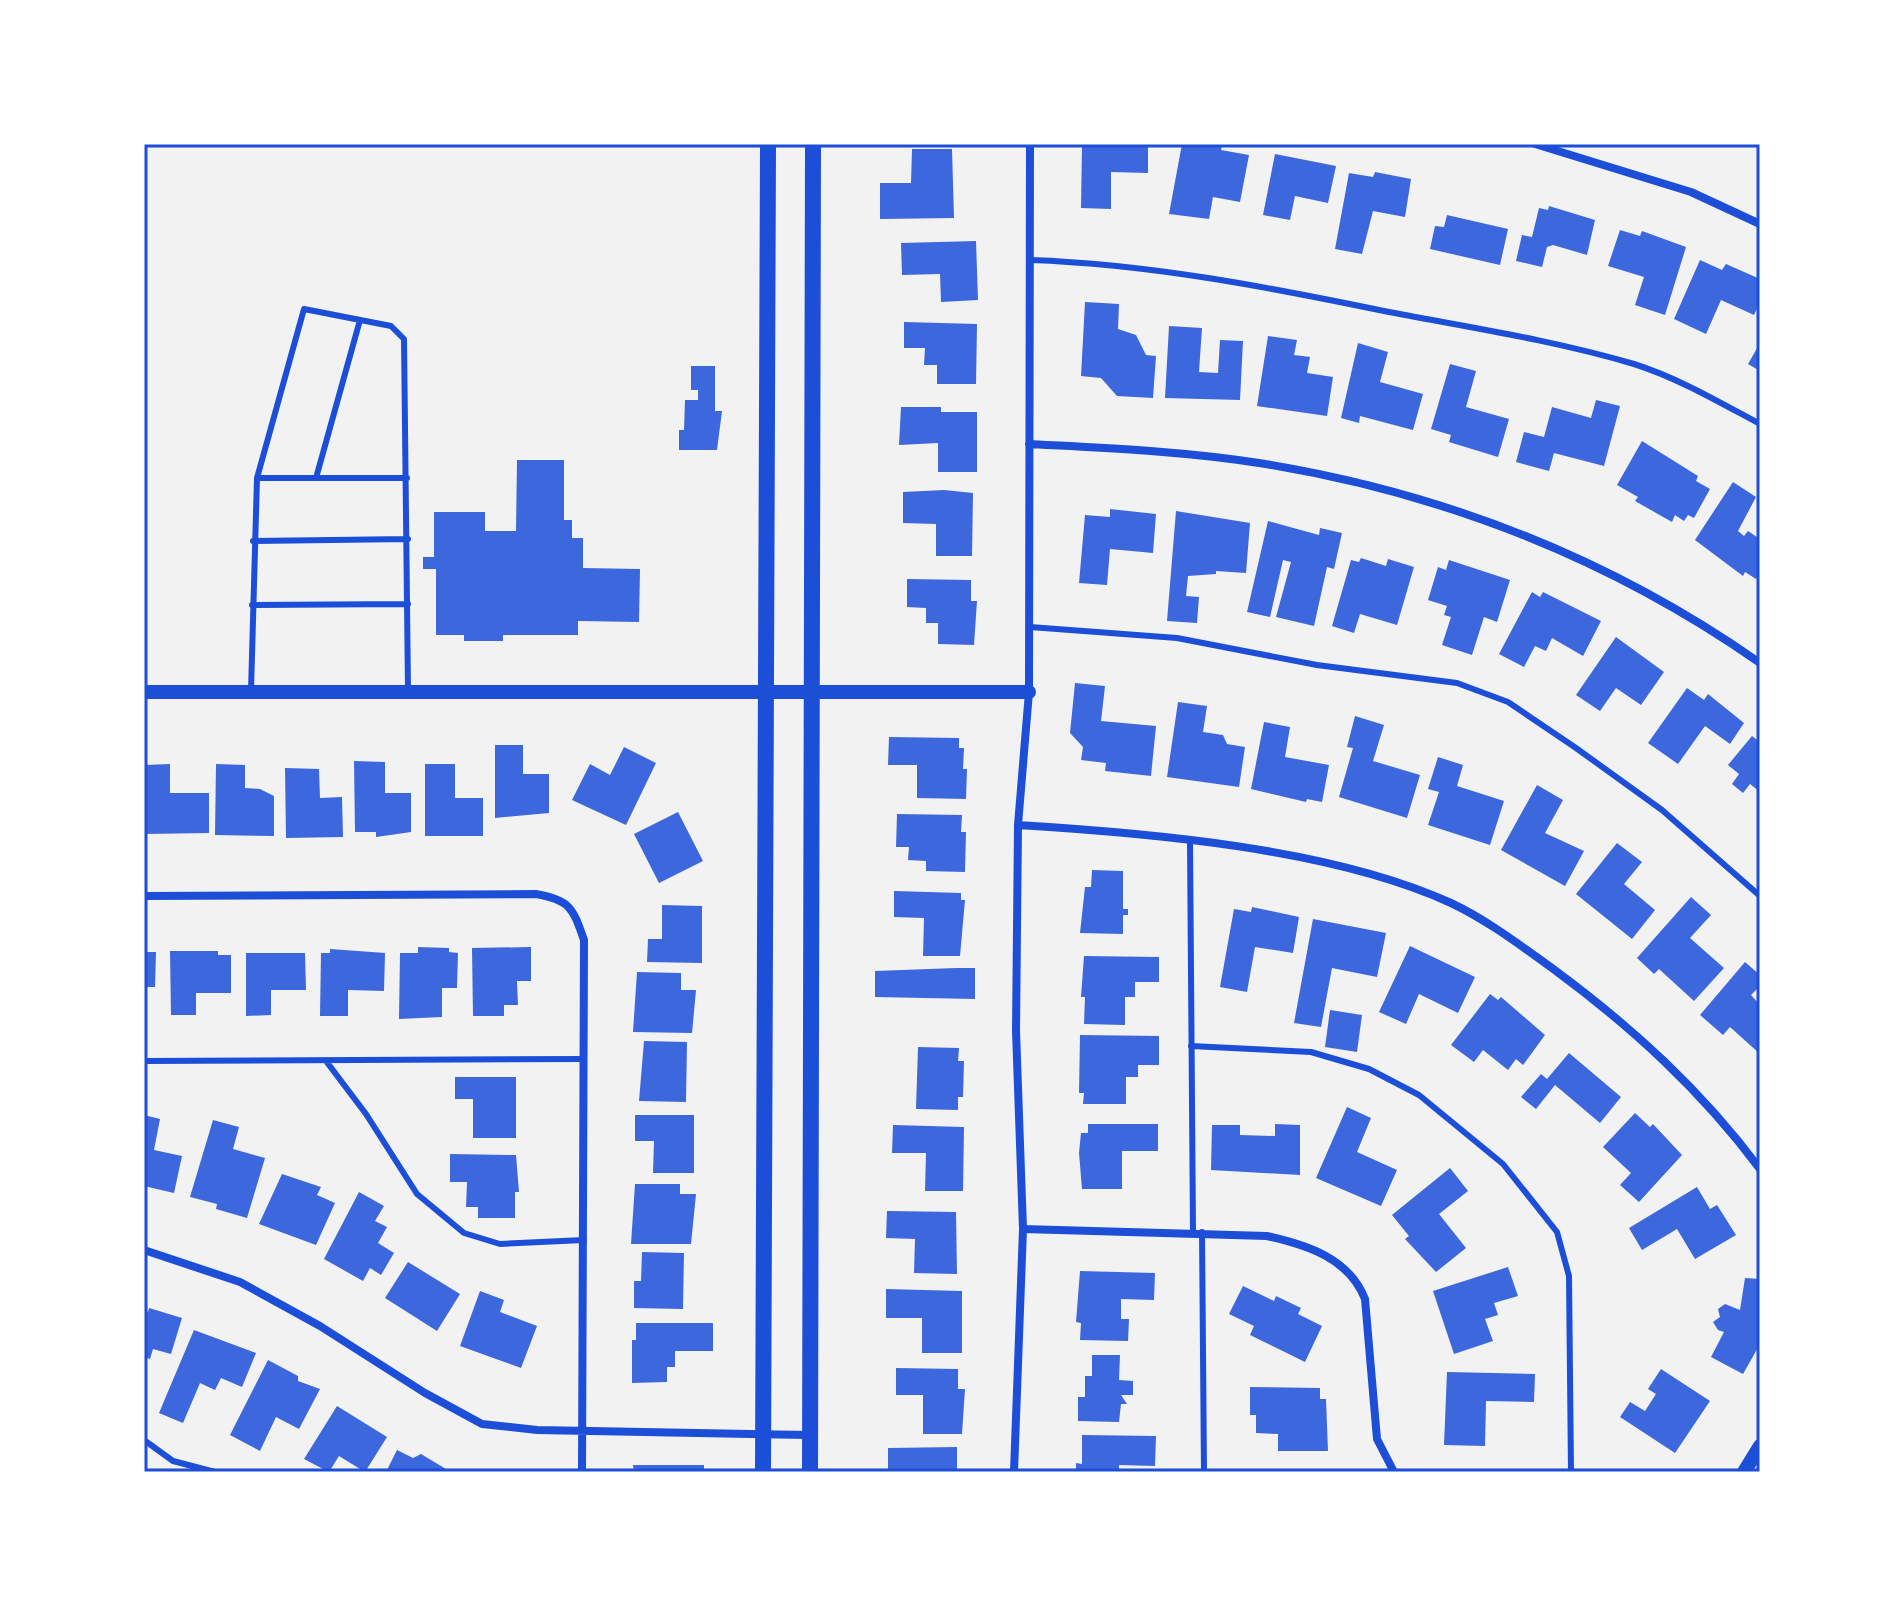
<svg xmlns="http://www.w3.org/2000/svg" width="1904" height="1616" font-family="'Exo 2',sans-serif">
<style>
.building{fill:#3d67dc}
.lines{fill:none;stroke-linecap:round;stroke-linejoin:round}
.service{stroke:#1d4ed8;stroke-width:6}
.minor{stroke:#1d4ed8;stroke-width:8}
.tertiary{stroke:#1d4ed8;stroke-width:14}
.secondary{stroke:#1d4ed8;stroke-width:16}
.neatline{fill:none;stroke:#1d4ed8;stroke-width:3}
</style>
<rect width="100%" height="100%" fill="#f2f2f2"/>
<path class="building" d="M1082,144H1148V173L1111,172V209L1081,208Z
M1182,144H1214L1222,146L1221,150L1249,155L1240,202L1213,197L1209,219L1169,214Z
M912,149H952L954,218L880,219V183H911Z
M1275,154L1336,166L1328,203L1295,196L1290,220L1263,215Z
M1375,172L1411,179L1405,217L1373,211L1362,254L1335,249L1349,173L1373,177Z
M1549,206L1595,220L1587,255L1553,245L1547,247L1542,267L1516,261L1522,235L1532,237L1539,208L1548,210Z
M1447,215L1508,229L1500,265L1430,249L1435,226L1444,227Z
M1620,230L1640,236L1642,231L1686,247L1665,315L1635,305L1644,277L1608,266Z
M976,241L978,300L941,302L940,274L902,275L901,243Z
M1700,260L1722,270L1726,264L1760,279V302L1754,315L1721,300L1706,334L1674,319Z
M1085,302L1119,304L1118,329L1136,335L1146,355L1156,356L1153,398L1117,396L1101,378L1081,376Z
M904,322L977,324L976,384H937V365H924L925,348H904Z
M1169,326L1202,328L1199,372L1218,373L1220,340L1243,341L1240,400L1165,398Z
M1268,336L1297,340L1294,355L1310,357L1307,373L1333,377L1327,416L1257,406Z
M1358,343L1388,352L1380,382L1423,394L1413,430L1360,416L1359,423L1341,418Z
M1760,343V371L1748,364Z
M1450,364L1476,371L1466,407L1509,419L1498,457L1449,442L1451,435L1431,429Z
M691,366H715V411H722L717,450H679V430H684L685,400H698V390H691Z
M1596,400L1620,406L1604,466L1554,453L1549,471L1516,462L1524,432L1544,437L1552,407L1591,418Z
M901,407H941V412H977V472H938V443L899,445Z
M1642,441L1698,476L1696,481L1710,489L1694,518L1688,515L1684,521L1675,515L1672,522L1635,501L1638,497L1617,485Z
M517,460H564V520H572V538H583V568L640,569L639,622L578,621V635H503V641H464V635H436V569H423V557H434V512H485V531H516Z
M1733,482L1756,497L1738,531L1744,536L1748,531L1760,539V573L1756,579L1745,572L1743,576L1695,540Z
M944,490L973,493L972,556H936V524L903,523V492Z
M1110,509L1156,514L1153,553L1110,549L1107,585L1079,583L1085,515L1110,517Z
M1176,511L1250,523L1246,573L1216,571V574L1188,576L1186,596L1199,597L1197,623L1167,621Z
M1268,521L1319,535L1320,528L1342,533L1334,569L1327,567L1314,626L1276,617L1291,562L1283,560L1270,617L1247,612Z
M1361,558L1386,566L1388,559L1414,567L1397,625L1360,614L1354,633L1332,626L1351,560L1359,562Z
M1449,560L1510,580L1497,622L1484,617L1472,655L1442,645L1451,617L1444,615L1447,606L1428,600L1438,567L1446,570Z
M907,579L971,580V601H977L974,645L938,644V623H926V608L907,607Z
M1532,592L1540,597L1543,592L1601,621L1583,656L1552,638L1546,651L1535,646L1524,667L1499,654Z
M1616,637L1664,672L1641,705L1616,688L1600,711L1576,695Z
M1075,683L1105,686L1101,721L1156,726L1151,776L1105,771L1106,763L1081,760L1083,747L1070,733Z
M1687,688L1704,700L1708,694L1744,723L1730,744L1705,726L1678,764L1648,743Z
M1178,702L1207,706L1203,732L1223,735L1227,744L1245,747L1239,787L1167,777Z
M1355,716L1384,725L1373,761L1420,775L1407,818L1339,797L1353,748L1347,747Z
M1264,722L1290,727L1285,757L1329,765L1322,802L1307,799L1306,802L1251,789Z
M1752,736L1760,742V792L1750,784L1743,793L1732,784L1739,774L1728,765Z
M889,737L959,738V748H964L963,769H967L966,799L917,798V765H888Z
M495,745H523V774H549V813L495,818Z
M624,747L656,763L626,825L572,800L590,764L610,775Z
M1438,757L1463,765L1457,786L1504,801L1490,845L1428,825L1439,792L1428,789Z
M354,761L385,762V793H411V832L376,837V832H355Z
M170,764V793H209V833L145,834L144,765Z
M216,764L245,765V788L260,789L274,796V836L215,835Z
M425,764H455V798H483V836H425Z
M285,768L319,769L320,798L342,797L343,837L286,838Z
M1537,785L1563,800L1545,833L1584,851L1565,886L1501,850Z
M678,812L703,861L659,883L634,834Z
M897,814L962,815L961,832H966L965,872L926,871V861L908,860L909,847H896Z
M1617,843L1642,862L1624,884L1655,910L1632,939L1576,894Z
M1092,870L1123,871V909H1128V915H1123V934L1080,933L1085,887H1091Z
M894,891L961,893V900H965L960,956H923L924,918L894,917Z
M1691,897L1711,915L1690,938L1724,968L1694,1001L1659,969L1654,974L1637,958Z
M662,905L702,906V963L647,962L648,939H662Z
M1252,907L1299,917L1293,953L1255,947L1247,992L1220,987L1234,909L1251,912Z
M1313,919L1386,933L1377,977L1332,968L1321,1027L1294,1023Z
M1410,946L1475,977L1458,1013L1419,994L1406,1024L1379,1012Z
M418,947L449,948V952L458,953L457,988H442V1017L399,1019L400,953H418Z
M531,947V981H517L518,1005H504V1016H473L472,948Z
M330,949L385,953L384,991L348,990V1016H320L321,953H330Z
M170,951H218V955H231V993H196V1015H171Z
M144,952H156L155,987H144Z
M246,953H305L306,990H271V1015L246,1016Z
M1084,956L1159,957V982H1135V997H1125V1025L1084,1024L1085,997H1081Z
M1745,962L1760,975V986L1751,995L1760,1005V1054L1730,1027L1723,1035L1700,1015Z
M956,968H975V999L875,997V971Z
M637,972L681,973V990H696L692,1033L633,1032Z
M1490,994L1498,1000L1501,997L1545,1035L1523,1065L1516,1059L1508,1070L1483,1050L1474,1062L1451,1045Z
M1330,1010L1362,1015L1357,1052L1325,1047Z
M1080,1035L1159,1036V1065H1138V1077H1126V1104H1083L1084,1093H1079Z
M644,1041L687,1042L686,1102L639,1101Z
M918,1047L959,1048L958,1061H964L963,1097H958V1110L916,1109Z
M1569,1053L1621,1097L1600,1123L1555,1085L1536,1109L1521,1097L1541,1074L1547,1079Z
M455,1077H516V1138H473V1099H455Z
M1347,1107L1371,1118L1357,1152L1397,1170L1381,1206L1316,1178Z
M1635,1113L1650,1127L1653,1124L1682,1155L1639,1202L1620,1185L1631,1173L1603,1147Z
M144,1115L160,1119L154,1150L182,1156L174,1193L144,1186Z
M635,1115H694V1173H653L654,1141H635Z
M213,1120L239,1127L233,1149L265,1158L247,1218L216,1209L217,1204L190,1197Z
M1088,1124H1158V1151H1122V1189H1082L1079,1153L1081,1133H1088Z
M1275,1124L1300,1125V1175L1211,1170L1212,1125H1240V1135L1275,1136Z
M893,1125L964,1127L963,1191H925L926,1153H892Z
M450,1154L516,1155L519,1192H515V1218H478V1207H466L467,1182H450Z
M1450,1168L1468,1191L1439,1214L1466,1248L1436,1272L1405,1239L1409,1236L1392,1215Z
M282,1174L321,1187L317,1195L335,1203L316,1245L259,1224Z
M635,1184H680V1194H696L691,1244H631Z
M1697,1187L1710,1209L1717,1205L1736,1235L1695,1259L1677,1229L1642,1250L1629,1228Z
M359,1192L384,1206L375,1221L387,1227L378,1243L394,1253L381,1275L370,1268L363,1281L324,1259Z
M887,1211L956,1212L957,1274L914,1273L915,1239L886,1238Z
M642,1252L684,1253L683,1309L634,1308V1281H641Z
M408,1262L460,1294L437,1331L385,1298Z
M1508,1267L1518,1296L1494,1303L1498,1315L1485,1319L1493,1341L1454,1354L1433,1291Z
M1080,1271L1155,1273L1154,1300L1121,1299V1319H1129L1128,1341L1080,1340L1081,1323L1076,1322Z
M1745,1278L1760,1279V1344L1743,1374L1711,1357L1724,1332L1718,1330L1713,1322L1720,1317L1718,1309L1725,1304L1740,1310Z
M1243,1286L1274,1301L1276,1296L1301,1308L1298,1314L1322,1326L1305,1362L1250,1335L1254,1326L1229,1314Z
M886,1289L962,1291V1353H922V1318H886Z
M480,1291L504,1300L500,1312L537,1326L521,1368L460,1346Z
M149,1308L182,1318L171,1354L153,1349L150,1359L144,1357V1311L148,1312Z
M636,1323H713V1351H675V1367H667V1382L632,1383V1340H636Z
M194,1330L256,1353L242,1387L221,1378L215,1390L200,1383L183,1423L159,1413Z
M1092,1355H1120L1119,1380L1133,1381V1395H1121L1127,1404H1121L1119,1422L1078,1421V1397H1085V1376H1092Z
M268,1360L298,1376V1381L320,1389L299,1429L276,1417L260,1451L230,1435Z
M896,1368L958,1369V1389H965L962,1434H923V1395H896Z
M1661,1369L1710,1401L1675,1453L1620,1417L1630,1402L1645,1411L1656,1394L1648,1389Z
M1447,1372L1535,1374L1534,1402L1486,1401L1485,1446L1444,1445Z
M1250,1387L1320,1388V1399H1326L1328,1451H1278V1434L1256,1433V1415H1250Z
M337,1406L387,1437L365,1472L339,1456L329,1472L304,1459Z
M1082,1435L1156,1436L1155,1466L1119,1465V1472H1076V1463L1082,1464Z
M957,1447V1472H888V1448Z
M397,1450L413,1458L421,1454L451,1472H386Z
M633,1465H704V1472H634Z"/>
<g class="lines">
<path class="service" d="M1030,260C1149,264 1268,287 1384,311C1467,327 1553,340 1634,364C1678,378 1719,402 1760,424
M257,478H407
M316,478L360,320
M253,541L408,539
M252,605L408,604
M1030,627L1177,638L1317,665L1457,683L1508,702L1576,748L1662,810L1760,896
M251,691L257,478L304,309L391,326L404,339L408,691
M1190,841L1193,1232
M1191,1046L1311,1052L1369,1069L1419,1095L1503,1164L1557,1232L1569,1276L1571,1472
M144,1061L584,1059
M326,1061L366,1114L417,1194L464,1233L500,1244L584,1240
M1202,1232L1204,1472
M144,1440L173,1461L215,1472"/>
<path class="minor" d="M1535,144L1691,192L1760,224
M1029,444C1105,448 1183,451 1259,463C1440,492 1610,558 1760,663
M1018,825C1149,833 1331,848 1451,903C1487,920 1520,945 1552,968C1632,1027 1701,1090 1760,1169
M144,896L536,894C571,900 573,909 584,940L582,1472
M1023,1229L1267,1236C1307,1245 1349,1258 1365,1299L1377,1439L1394,1472
M144,1250L240,1282L320,1326L425,1393L482,1424L537,1430L809,1435
M1014,1472L1023,1229L1016,1031L1018,825L1029,692L1030,144"/>
<path class="tertiary" d="M144,692H1029
M1744,1472L1760,1446"/>
<path class="secondary" d="M763,1472L768,144
M810,1472L813,144"/>
</g>
<rect width="1904" height="1616" fill="none" stroke="#ffffff" stroke-width="292"/>
<rect x="146" y="146" width="1612" height="1324" class="neatline"/>
</svg>
